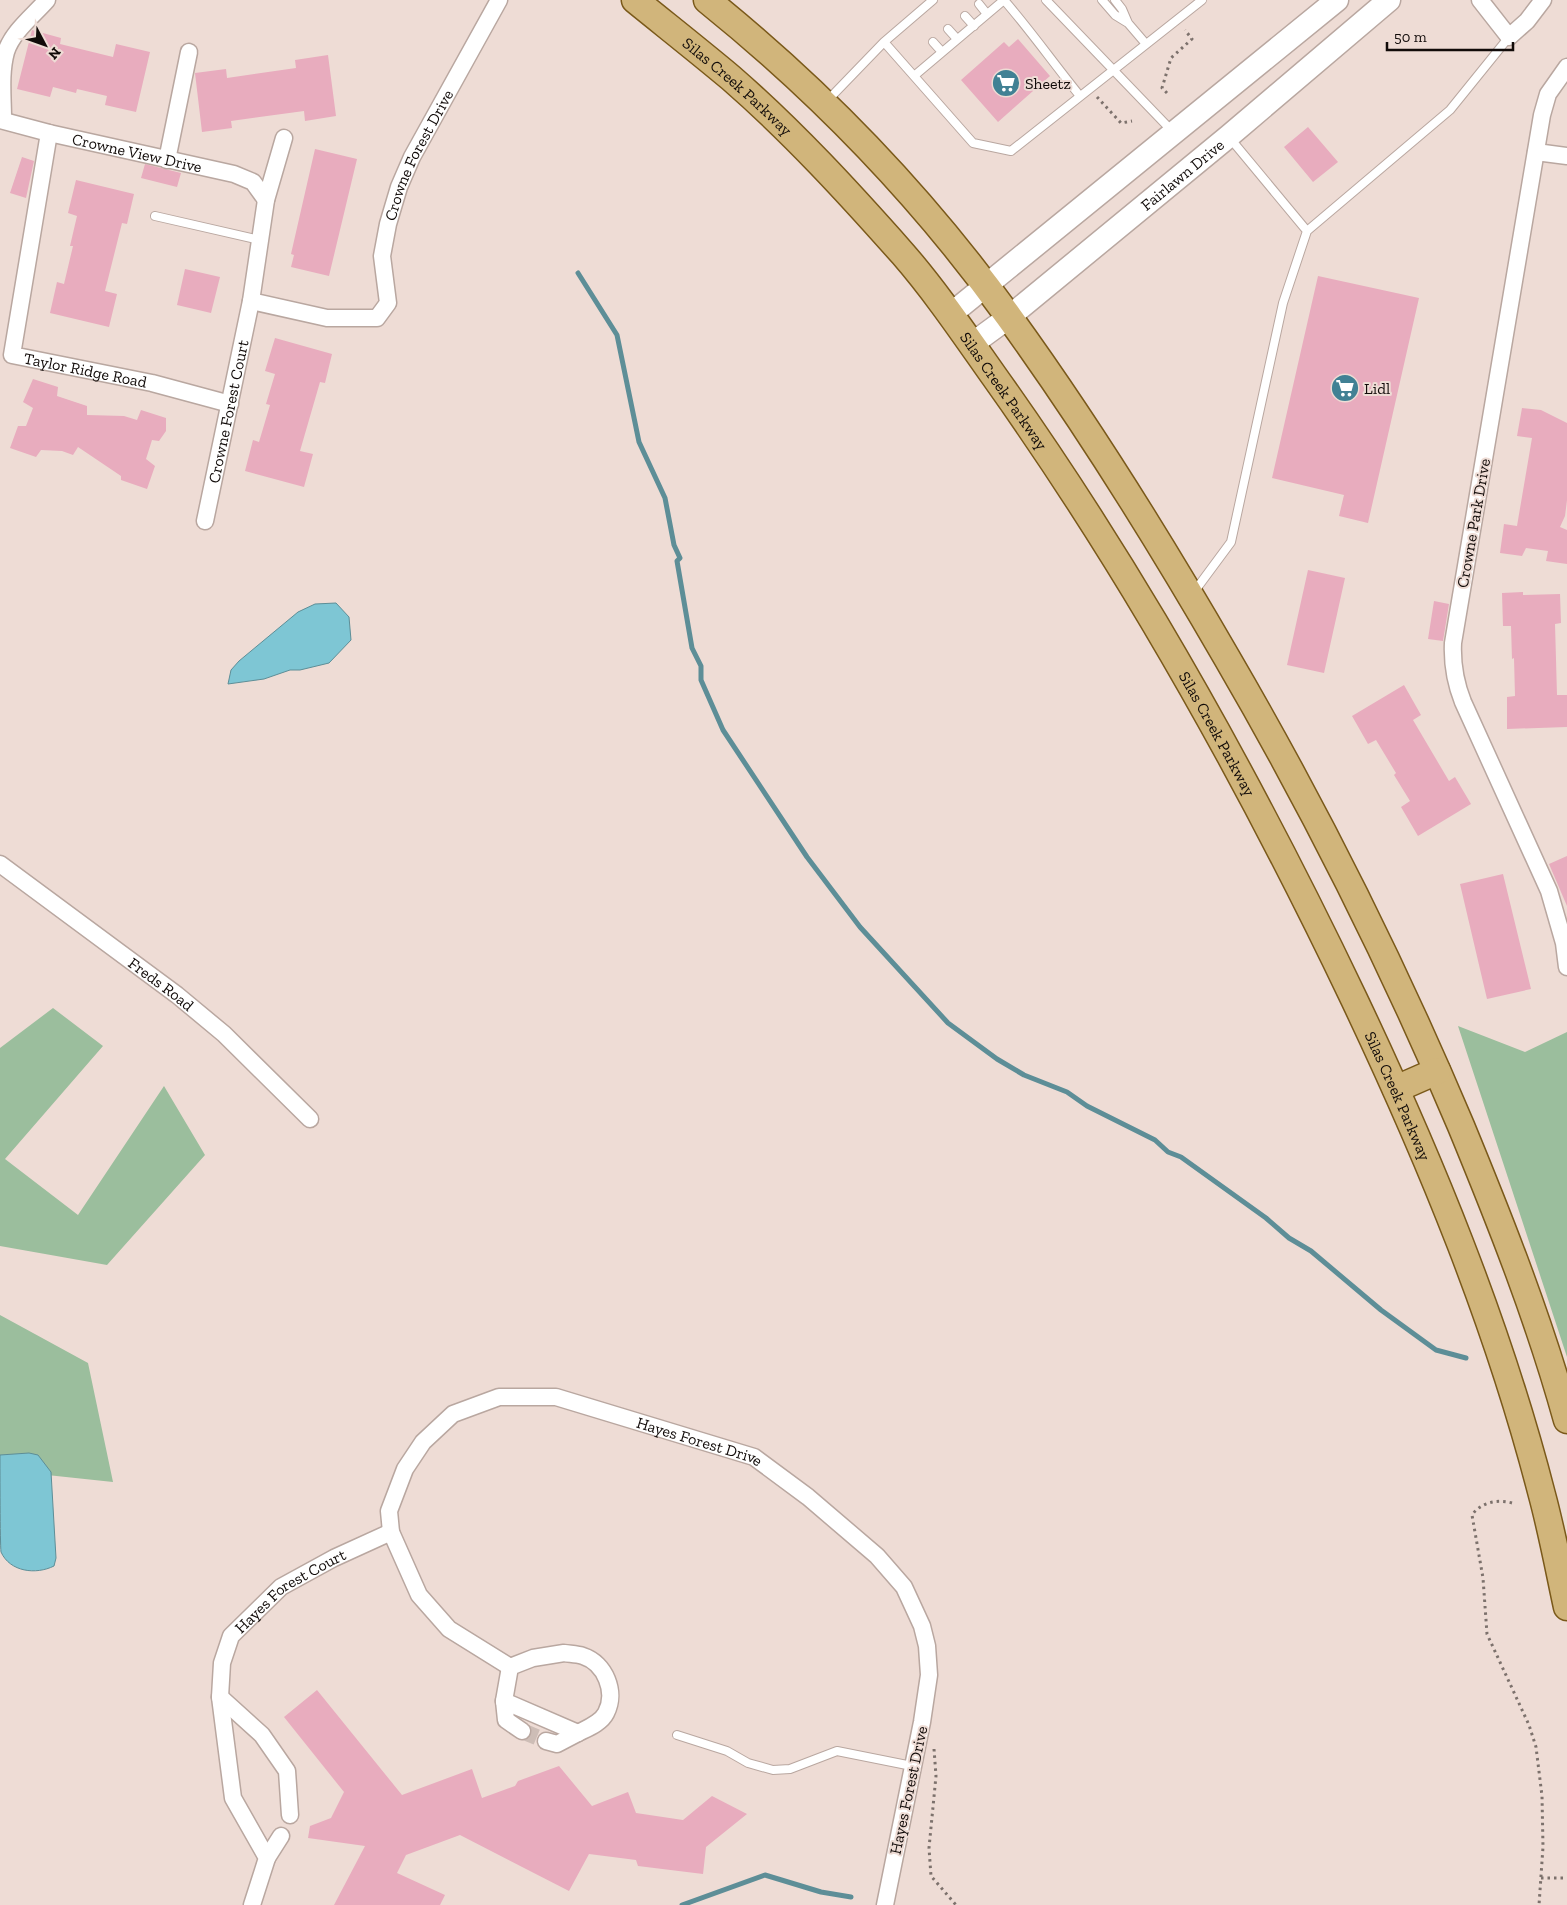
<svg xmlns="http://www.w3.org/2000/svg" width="1567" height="1905" font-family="'Zilla Slab',serif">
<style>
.green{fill:#9bbe9d}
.water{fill:#7ec6d4;stroke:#5d8e97}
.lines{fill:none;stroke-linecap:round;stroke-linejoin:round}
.stream{stroke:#5d8e97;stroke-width:5}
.building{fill:#e8acbe}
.street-tunnel{stroke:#cdbdb6;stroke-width:16;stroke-dasharray:16 8;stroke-linecap:butt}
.lane-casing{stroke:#b9a7a0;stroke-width:10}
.street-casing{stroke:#b9a7a0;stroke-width:19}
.secondary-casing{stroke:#b9a7a0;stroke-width:25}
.primary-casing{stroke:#7a591a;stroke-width:29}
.path{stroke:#7c716c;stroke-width:3;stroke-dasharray:2.5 4;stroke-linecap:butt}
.lane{stroke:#fff;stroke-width:8}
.street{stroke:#fff;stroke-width:16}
.secondary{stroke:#fff;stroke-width:22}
.primary{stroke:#d1b57b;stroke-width:26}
.labels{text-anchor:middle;stroke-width:4;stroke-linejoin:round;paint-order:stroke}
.poi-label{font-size:16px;fill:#110b09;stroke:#eedcd5;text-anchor:start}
.street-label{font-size:16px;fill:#110b09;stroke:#eedcd5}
</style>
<rect width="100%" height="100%" fill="#eedcd5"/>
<path class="green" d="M53,1008L103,1046L5,1159L78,1215L164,1086L205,1155L107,1265L0,1246V1048Z
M1458,1026L1525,1052L1567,1032V1357Z
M0,1315L88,1363L113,1482L0,1470Z"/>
<path class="water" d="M336,603L349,617L351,640L329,663L300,670H290L264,679L228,684L231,670L239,661L298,612L315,604Z
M29,1453L38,1455L51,1472L56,1558L54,1566C36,1575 10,1572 1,1552C0,1543 0,1470 0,1455Z"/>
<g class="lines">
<path class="stream" d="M578,273L617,335L639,442L665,498L674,545L680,558L677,561L692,648L701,666V680L723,730L807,857L860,927L948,1023L997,1059L1024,1075L1067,1092L1087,1106L1155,1140L1168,1152L1181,1157L1266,1218L1289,1238L1311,1251L1381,1310L1436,1350L1466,1358
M682,1905L765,1875L821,1892L851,1897"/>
</g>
<path class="building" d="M32,30L61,38L60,44L113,57L116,44L150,52L136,112L105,105L107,96L77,89L76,93L53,87L50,97L17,89Z
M1018,39L1050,76L998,122L961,80L1004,42L1009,47Z
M328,55L336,116L305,121L304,111L231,121L232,128L202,132L195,73L226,69L227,78L296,68L295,60Z
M1308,127L1338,162L1313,182L1284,147Z
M315,149L357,159L329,276L291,267L294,255L291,254Z
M22,157L34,161L26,198L10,193Z
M145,164L181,173L177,187L141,178Z
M76,180L134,194L127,224L122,223L105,291L117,294L109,327L50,313L57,282L64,284L73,246H70L77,216L68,213Z
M185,269L220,277L211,313L177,305Z
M1318,276L1419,298L1368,523L1339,516L1344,495L1272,478Z
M275,338L332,354L325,383L320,382L300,451L313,454L304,487L245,471L253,440L259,442L270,405L266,404L275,374L265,371Z
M33,379L58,387L57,396L87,406V415L124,416L137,420L141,410L166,418V431L159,441L152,440L146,459L155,466L147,489L121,480V476L78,447L73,455L62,451L41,450L36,457L10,448L18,426H26L33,408L23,402Z
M1522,408L1541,410L1567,423V500L1565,516L1560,527L1567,530V564L1546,561L1548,551L1526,548L1522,556L1500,553L1504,524L1517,526L1532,438L1517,436Z
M1308,570L1345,578L1324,673L1287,665Z
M1523,592V595L1560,594L1561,623L1555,624L1557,695H1567V727L1507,729V697L1515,696L1514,658L1512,659L1511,626H1503L1502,593Z
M1434,601L1449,604L1443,641L1428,639Z
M1404,685L1421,715L1413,720L1449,781L1455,777L1471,804L1418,836L1401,807L1410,801L1394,775L1396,773L1376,740L1368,744L1352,716Z
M1567,856V906L1549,864Z
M1503,874L1531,989L1487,999L1460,884Z
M317,1690L402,1795L472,1769L482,1798L515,1786L518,1781L559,1766L592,1806L628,1792L636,1813L683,1820L712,1796L747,1814L706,1847L703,1874L638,1866L636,1860L589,1854L569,1891L460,1835L406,1855L397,1873L445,1895L440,1905H334L365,1846L308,1838L310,1826L331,1818L344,1792L284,1717Z"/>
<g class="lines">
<path class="street-tunnel" d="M522,1731L546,1741"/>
<defs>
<path id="lane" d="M1004,0C1031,31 1054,64 1080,96
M1046,0L1173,132
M1102,0L1115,15L1128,23
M1115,0L1122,9L1128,23L1146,44
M979,4L987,14
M965,16L974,26
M948,29L957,39
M884,42L973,143L1011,151L1202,0
M933,42L942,52
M914,76L1004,0
M827,101L884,42L933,0
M1229,137L1307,231L1450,110L1509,37
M155,216L260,240
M1194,592L1231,542L1283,303L1307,231
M677,1735L727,1751L748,1763L773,1770L790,1769L837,1751L912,1766"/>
<g id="street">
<path d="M1480,0L1509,37L1527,21L1543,0"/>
<path d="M1567,67L1548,94L1542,115L1453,643C1452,664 1455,682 1463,702L1549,891L1564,943L1567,967"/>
<path d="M3,119C3,97 0,74 6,52C12,32 34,15 47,0"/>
<path id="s1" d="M0,120L49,133L234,174L253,182L266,200"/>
<path id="s2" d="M49,133L12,355L152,383L230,404"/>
<path d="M1536,152L1567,156"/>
<path d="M167,160L189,52"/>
<path id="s3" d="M251,301L327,318H377L388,303L382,256L388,224L399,187L412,157L499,0"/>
<path id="s4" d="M205,521L251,301L266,200L284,138"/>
<path id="s5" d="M0,864L177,995L224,1034L310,1119"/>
<path d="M564,1653C570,1654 577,1654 583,1656C605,1663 617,1692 606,1713C601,1723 588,1728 578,1733L504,1701L510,1667L533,1658Z"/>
<path id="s6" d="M510,1667L449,1629L419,1595L391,1532L389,1511L405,1469L423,1442L453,1414L499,1397H556L754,1457L808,1497L877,1556L904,1587L922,1626L927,1646L929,1675L922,1722L885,1905"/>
<path d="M220,1697L262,1735L287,1771L290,1815"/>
<path d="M504,1701L506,1720L522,1731"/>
<path d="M546,1741L557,1744L578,1733"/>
<path d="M267,1858L281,1836"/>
<path id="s7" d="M252,1905L267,1858L233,1798L220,1697L222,1663L231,1636L281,1587L334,1558L391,1532"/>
</g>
<g id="secondary">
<path d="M951,314L1337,0"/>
<path id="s8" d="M972,344L1009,317L1229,136L1389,0"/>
</g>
<g id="primary">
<path id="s9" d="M635,0C667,26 700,52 731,78C793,132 849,193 903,254C936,292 965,335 994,376C1051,456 1104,538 1154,622C1227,745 1293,871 1354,999C1430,1159 1498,1324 1542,1495C1552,1532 1559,1570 1567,1607"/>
<path d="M707,0C820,91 924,199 1009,317C1088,426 1160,542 1227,658C1315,809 1393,965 1461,1126C1501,1223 1539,1319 1567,1420"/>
<path d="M1396,1089L1437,1071"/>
</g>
</defs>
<use href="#lane" class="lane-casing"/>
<use href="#street" class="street-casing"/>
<use href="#secondary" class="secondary-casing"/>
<use href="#primary" class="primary-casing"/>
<path class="path" d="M1167,93L1162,88L1171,58L1192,39L1185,30
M1097,97L1121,123L1132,121
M1512,1503C1498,1499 1481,1502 1472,1515L1483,1578L1487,1634L1529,1725L1536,1747L1542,1796L1543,1847L1539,1905
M934,1749L936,1776L929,1848L931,1876L956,1905
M1541,1878H1567"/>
<use href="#lane" class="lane"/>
<use href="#street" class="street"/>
<use href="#secondary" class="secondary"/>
<use href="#primary" class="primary"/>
</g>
<defs>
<symbol id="supermarket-disc" viewBox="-11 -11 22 22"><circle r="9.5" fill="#418194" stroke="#eedcd5"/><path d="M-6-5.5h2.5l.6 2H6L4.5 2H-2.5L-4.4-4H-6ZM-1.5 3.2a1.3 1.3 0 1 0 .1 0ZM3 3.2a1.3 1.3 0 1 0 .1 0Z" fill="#fff"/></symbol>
</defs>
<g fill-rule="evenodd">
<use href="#supermarket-disc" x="990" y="67" width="32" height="32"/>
<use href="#supermarket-disc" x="1329" y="372" width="32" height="32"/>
</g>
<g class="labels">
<g class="poi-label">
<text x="1025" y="89">Sheetz</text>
<text x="1364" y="394">Lidl</text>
</g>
<g class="street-label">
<text dy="6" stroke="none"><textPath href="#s9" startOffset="134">Silas Creek Parkway</textPath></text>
<text dy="6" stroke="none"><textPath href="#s1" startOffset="141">Crowne View Drive</textPath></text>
<text dy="6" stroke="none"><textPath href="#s3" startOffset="302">Crowne Forest Drive</textPath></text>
<text dy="6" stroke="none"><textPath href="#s8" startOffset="270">Fairlawn Drive</textPath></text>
<text dy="6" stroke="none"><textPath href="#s2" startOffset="300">Taylor Ridge Road</textPath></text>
<text dy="6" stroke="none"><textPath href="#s9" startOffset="540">Silas Creek Parkway</textPath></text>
<text dy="6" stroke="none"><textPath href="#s4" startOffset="112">Crowne Forest Court</textPath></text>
<text transform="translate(1473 523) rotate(-80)" y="6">Crowne Park Drive</text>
<text dy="6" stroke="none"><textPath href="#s9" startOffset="944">Silas Creek Parkway</textPath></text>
<text dy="6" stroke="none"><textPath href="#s5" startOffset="201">Freds Road</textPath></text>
<text dy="6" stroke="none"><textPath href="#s9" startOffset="1349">Silas Creek Parkway</textPath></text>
<text dy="6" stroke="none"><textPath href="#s6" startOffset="582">Hayes Forest Drive</textPath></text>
<text dy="6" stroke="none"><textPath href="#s7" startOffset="358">Hayes Forest Court</textPath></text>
<text transform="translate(908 1790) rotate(-78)" y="6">Hayes Forest Drive</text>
</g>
</g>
<g transform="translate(45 45) rotate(131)" stroke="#eedcd5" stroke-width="4" paint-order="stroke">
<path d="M0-4L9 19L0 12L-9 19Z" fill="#110b09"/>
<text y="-8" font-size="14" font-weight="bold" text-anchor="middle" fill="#110b09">N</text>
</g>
<path d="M1387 42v8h126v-8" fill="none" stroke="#110b09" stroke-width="2.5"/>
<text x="1394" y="42" font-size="15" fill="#110b09" stroke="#eedcd5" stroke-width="4" paint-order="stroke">50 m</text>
</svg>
